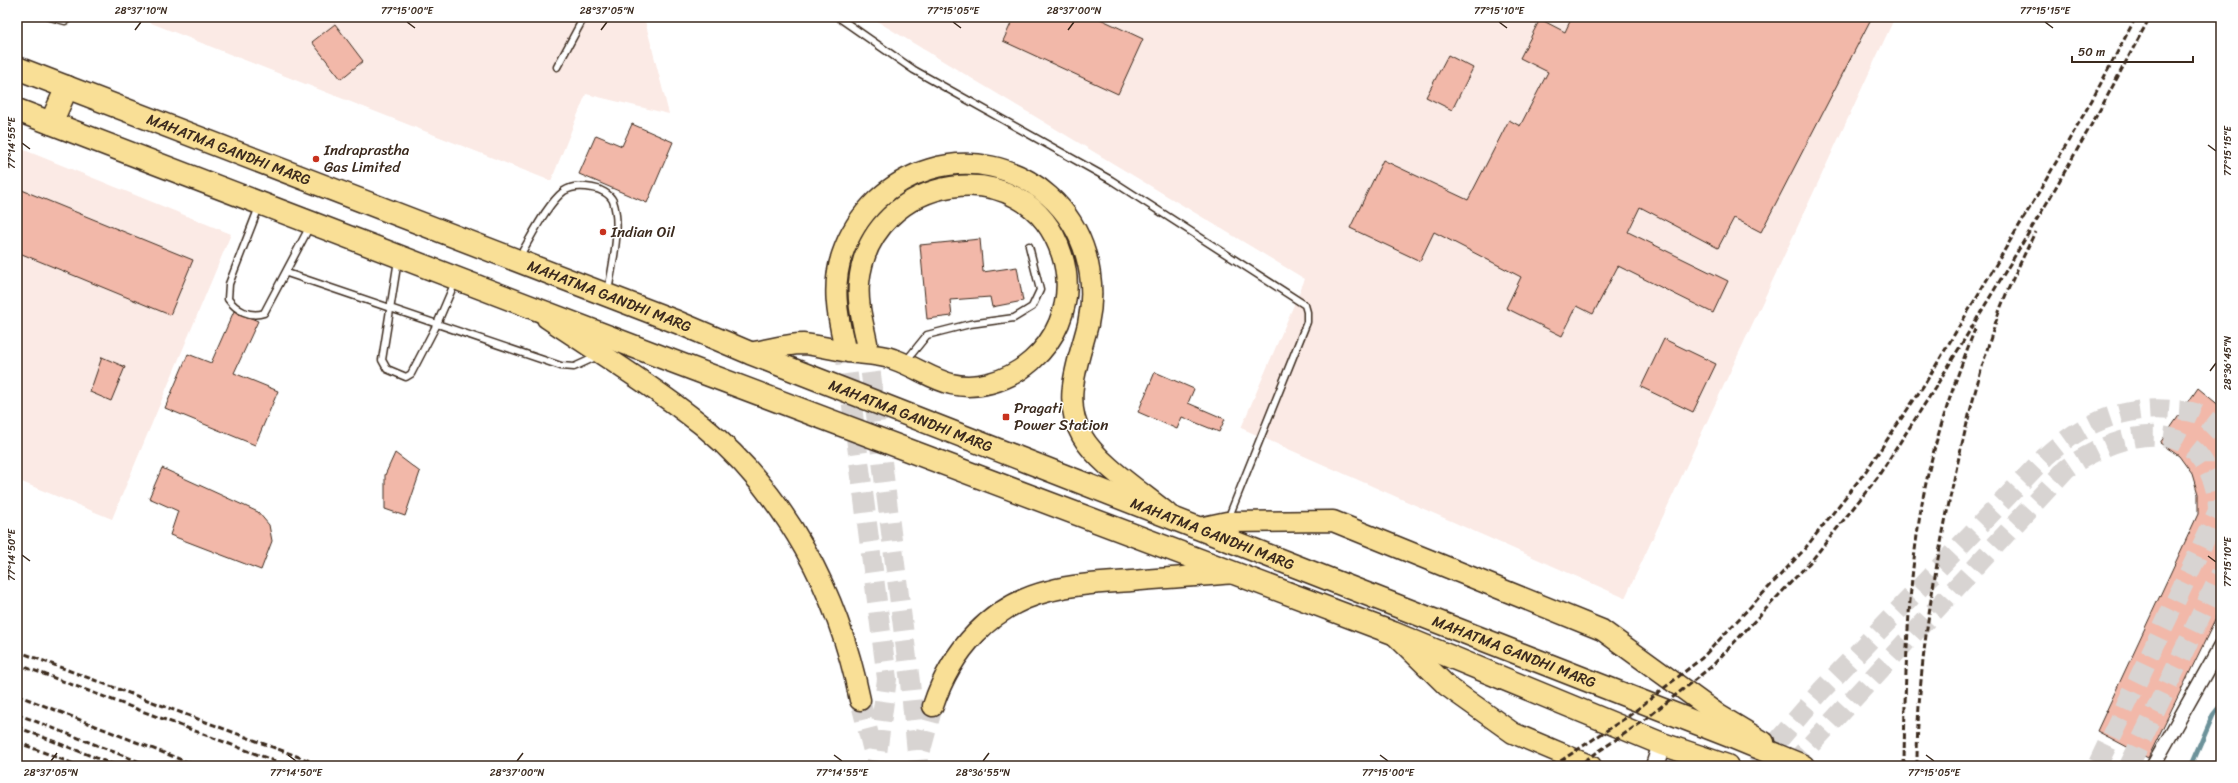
<svg xmlns="http://www.w3.org/2000/svg" width="2238" height="783" font-family="Sriracha,sans-serif">
<style>
.built{fill:#fbeae5}
.lines{fill:none;stroke-linecap:round;stroke-linejoin:round}
.stream{stroke:#6c929a;stroke-width:5}
.building{fill:#f2b8a9;stroke:#3b2a1e}
.secondary-tunnel{stroke:#d8d4d2;stroke-width:18;stroke-dasharray:18 9;stroke-linecap:butt}
.primary-tunnel{stroke:#d8d4d2;stroke-width:20;stroke-dasharray:20 10;stroke-linecap:butt}
.lane-casing{stroke:#3b2a1e;stroke-width:9}
.street-casing{stroke:#3b2a1e;stroke-width:16}
.secondary-casing{stroke:#3b2a1e;stroke-width:21}
.primary-casing{stroke:#3b2a1e;stroke-width:23}
.highway-casing{stroke:#3b2a1e;stroke-width:25}
.lane{stroke:#fff;stroke-width:6}
.street{stroke:#fff;stroke-width:13}
.secondary{stroke:#fff;stroke-width:18}
.primary{stroke:#f9df96;stroke-width:20}
.highway{stroke:#f9df96;stroke-width:22}
.rail{stroke:#3b2a1e;stroke-width:3;stroke-dasharray:6 3;stroke-linecap:butt}
.ticks{fill:none;stroke:#3b2a1e;stroke-width:1.5}
.poi-dot{fill:#c8321e;stroke:#fff;stroke-width:1.5}
.labels{text-anchor:middle;stroke-width:3;stroke-linejoin:round;paint-order:stroke}
.street-label{font-size:15px;fill:#3b2a1e;stroke:#fff}
.poi-label{font-size:15px;fill:#3b2a1e;stroke:#fff;text-anchor:start}
.neatline{fill:none;stroke:#3b2a1e;stroke-width:1.5}
.ticks-label{font-size:10px;text-anchor:middle;fill:#3b2a1e}
</style>
<rect width="100%" height="100%" fill="#fff"/>
<filter id="ink" filterUnits="userSpaceOnUse"><feTurbulence type="fractalNoise" baseFrequency=".025" numOctaves="2"/><feDisplacementMap in="SourceGraphic" scale="8" xChannelSelector="R" yChannelSelector="G"/><feConvolveMatrix kernelMatrix="1 2 1 2 8 2 1 2 1" color-interpolation-filters="sRGB"/></filter>
<g filter="url(#ink)">
<path class="built" d="M136,17H644L669,114L586,94L551,181Z
M870,17H1895L1625,598L1241,428L1305,279Z
M17,147L231,234L112,519L17,480Z"/>
<g class="lines">
<path class="stream" d="M2191,766L2213,715L2221,705"/>
</g>
<path class="building" d="M1014,17H1096L1143,39L1118,94L1003,41Z
M1572,17H1872L1761,232L1734,218L1718,248L1640,207L1628,232L1728,281L1713,313L1618,266L1593,314L1577,306L1562,336L1506,308L1521,277L1434,232L1420,261L1350,228L1383,160L1468,200L1509,120L1520,126L1548,72L1520,58L1540,19L1565,32Z
M335,24L363,61L341,79L312,42Z
M1448,55L1473,68L1452,110L1426,97Z
M632,124L673,142L647,203L579,174L596,135L622,146Z
M17,188L193,260L170,315L17,252Z
M980,239L983,272L1017,267L1023,301L992,307L990,297L950,300L952,316L927,319L920,245Z
M234,311L258,321L234,373L278,391L255,445L165,408L188,354L211,363Z
M1664,339L1716,364L1693,412L1641,387Z
M102,357L125,367L111,401L90,392Z
M1155,372L1194,389L1188,403L1225,419L1219,432L1182,417L1177,429L1138,412Z
M2198,388L2221,407V608L2148,758L2097,731L2198,514V494L2192,474L2179,456L2160,443Z
M395,453L420,472L405,516L385,509V475Z
M162,468L258,512L269,525L272,541L261,570L170,535L178,511L149,498Z"/>
<g class="lines">
<path class="secondary-tunnel" d="M875,766L876,761
M918,766V762"/>
<path class="primary-tunnel" d="M867,343L910,682L918,762
M844,344L887,679L876,761
M860,700L873,751
M921,750L933,706
M1756,766L1821,691L2045,457C2081,424 2123,405 2173,410C2181,410 2193,411 2200,415C2208,419 2215,427 2221,433
M1791,766L2066,469C2103,442 2173,413 2204,463C2214,478 2218,494 2218,512L2097,766
M2129,766L2221,573"/>
<defs>
<path id="lane" d="M50,17L65,21L71,17
M838,17L914,70L1111,180L1305,305L1307,312V322L1228,519
M557,67L584,17
M259,207L229,284L228,299C236,310 250,318 264,313L310,226
M519,257C531,238 546,205 564,191C573,185 583,186 593,188C600,189 610,194 613,201C622,226 612,266 608,292
M398,260L382,360L387,369L406,377L411,374L437,324L455,282
M287,273L561,366L574,367L598,356
M906,361L927,335L970,324L1014,318L1032,307L1040,290L1029,246"/>
<path id="street" d="M2153,766L2221,645"/>
<path id="secondary" d="M1655,766L1662,744"/>
<path id="primary" d="M547,318C599,353 653,386 702,425C787,495 838,593 860,700
M844,344C837,314 832,285 842,255C871,168 978,133 1049,196C1085,228 1098,278 1088,324C1079,361 1061,400 1082,436C1098,464 1142,492 1167,513
M750,353C767,350 786,344 803,344C817,345 833,349 848,352C862,354 880,354 893,359C930,372 947,394 990,383C1021,375 1047,352 1059,323C1068,301 1069,277 1062,255C1028,146 869,173 859,283C857,303 863,323 867,343
M1199,528L1227,522L1333,521L1602,630L1719,715L1764,742
M1394,634L1447,686L1513,733L1591,766
M933,706C951,651 991,605 1049,591C1075,584 1103,583 1131,581C1165,578 1199,576 1234,573"/>
<g id="highway">
<path id="s1" d="M17,68L677,322L750,353L1730,736L1803,766"/>
<path d="M17,110L664,358L1393,633L1662,744L1727,766"/>
<path d="M51,123L67,87"/>
</g>
</defs>
<use href="#lane" class="lane-casing"/>
<use href="#street" class="street-casing"/>
<use href="#secondary" class="secondary-casing"/>
<use href="#primary" class="primary-casing"/>
<use href="#highway" class="highway-casing"/>
<use href="#lane" class="lane"/>
<use href="#street" class="street"/>
<use href="#secondary" class="secondary"/>
<use href="#primary" class="primary"/>
<use href="#highway" class="highway"/>
<path class="rail" d="M17,651L323,766
M17,664L288,766
M17,695L197,766
M17,714L150,766
M17,727L117,766
M17,742L79,766
M1553,766L1630,715L1702,658L1803,551L1866,471L1926,382L2032,204L2092,100L2136,17
M1577,766L1642,722L1712,666L1812,560L1877,478L1935,388L2048,201L2102,106L2150,17
M1904,766C1905,679 1907,589 1922,503C1933,443 1953,386 1975,329
M1917,766C1917,687 1928,609 1943,532C1958,457 1975,384 1999,312C2009,285 2023,258 2035,232"/>
</g>
</g>
<path class="ticks" d="M407,22L415,28M953,22L961,28M1499,22L1507,28M2045,22L2053,28M135,30L141,22M601,30L607,22M1068,30L1074,22M22,143L30,149M2208,145L2216,151M2210,371L2216,363M22,555L30,561M2208,556L2216,562M288,755L296,761M834,755L842,761M1380,755L1388,761M1926,755L1934,761M51,761L57,753M517,761L523,753M983,761L989,753"/>
<g class="poi-dot">
<circle cx="316" cy="159" r="4"/>
<circle cx="603" cy="232" r="4"/>
<rect x="1002" y="413" width="8" height="8" rx="2"/>
</g>
<g class="labels">
<g class="street-label">
<text dy="5" stroke="none"><textPath href="#s1" startOffset="227">MAHATMA GANDHI MARG</textPath></text>
<text dy="5" stroke="none"><textPath href="#s1" startOffset="635">MAHATMA GANDHI MARG</textPath></text>
<text dy="5" stroke="none"><textPath href="#s1" startOffset="959">MAHATMA GANDHI MARG</textPath></text>
<text dy="5" stroke="none"><textPath href="#s1" startOffset="1283">MAHATMA GANDHI MARG</textPath></text>
<text dy="5" stroke="none"><textPath href="#s1" startOffset="1607">MAHATMA GANDHI MARG</textPath></text>
</g>
<g class="poi-label">
<text x="324" y="155">Indraprastha<tspan x="324" dy="17">Gas Limited</tspan></text>
<text x="611" y="237">Indian Oil</text>
<text x="1014" y="413">Pragati<tspan x="1014" dy="17">Power Station</tspan></text>
</g>
</g>
<rect width="2238" height="783" fill="none" stroke="#fff" stroke-width="44"/>
<path d="M2072 56v6h121v-6" fill="none" stroke="#3b2a1e" stroke-width="2"/>
<text x="2078" y="56" font-size="12" fill="#3b2a1e" stroke="#ffffff" stroke-width="3" paint-order="stroke">50 m</text>
<rect x="22" y="22" width="2194" height="739" class="neatline"/>
<g class="ticks-label">
<text x="141" y="14">28°37'10"N</text>
<text x="407" y="14">77°15'00"E</text>
<text x="607" y="14">28°37'05"N</text>
<text x="953" y="14">77°15'05"E</text>
<text x="1074" y="14">28°37'00"N</text>
<text x="1499" y="14">77°15'10"E</text>
<text x="2045" y="14">77°15'15"E</text>
<text transform="translate(11 143) rotate(-90)" y="4">77°14'55"E</text>
<text transform="translate(2227 151) rotate(-90)" y="4">77°15'15"E</text>
<text transform="translate(2227 363) rotate(-90)" y="4">28°36'45"N</text>
<text transform="translate(11 555) rotate(-90)" y="4">77°14'50"E</text>
<text transform="translate(2227 562) rotate(-90)" y="4">77°15'10"E</text>
<text x="51" y="776">28°37'05"N</text>
<text x="296" y="776">77°14'50"E</text>
<text x="517" y="776">28°37'00"N</text>
<text x="842" y="776">77°14'55"E</text>
<text x="983" y="776">28°36'55"N</text>
<text x="1388" y="776">77°15'00"E</text>
<text x="1934" y="776">77°15'05"E</text>
</g>
</svg>
